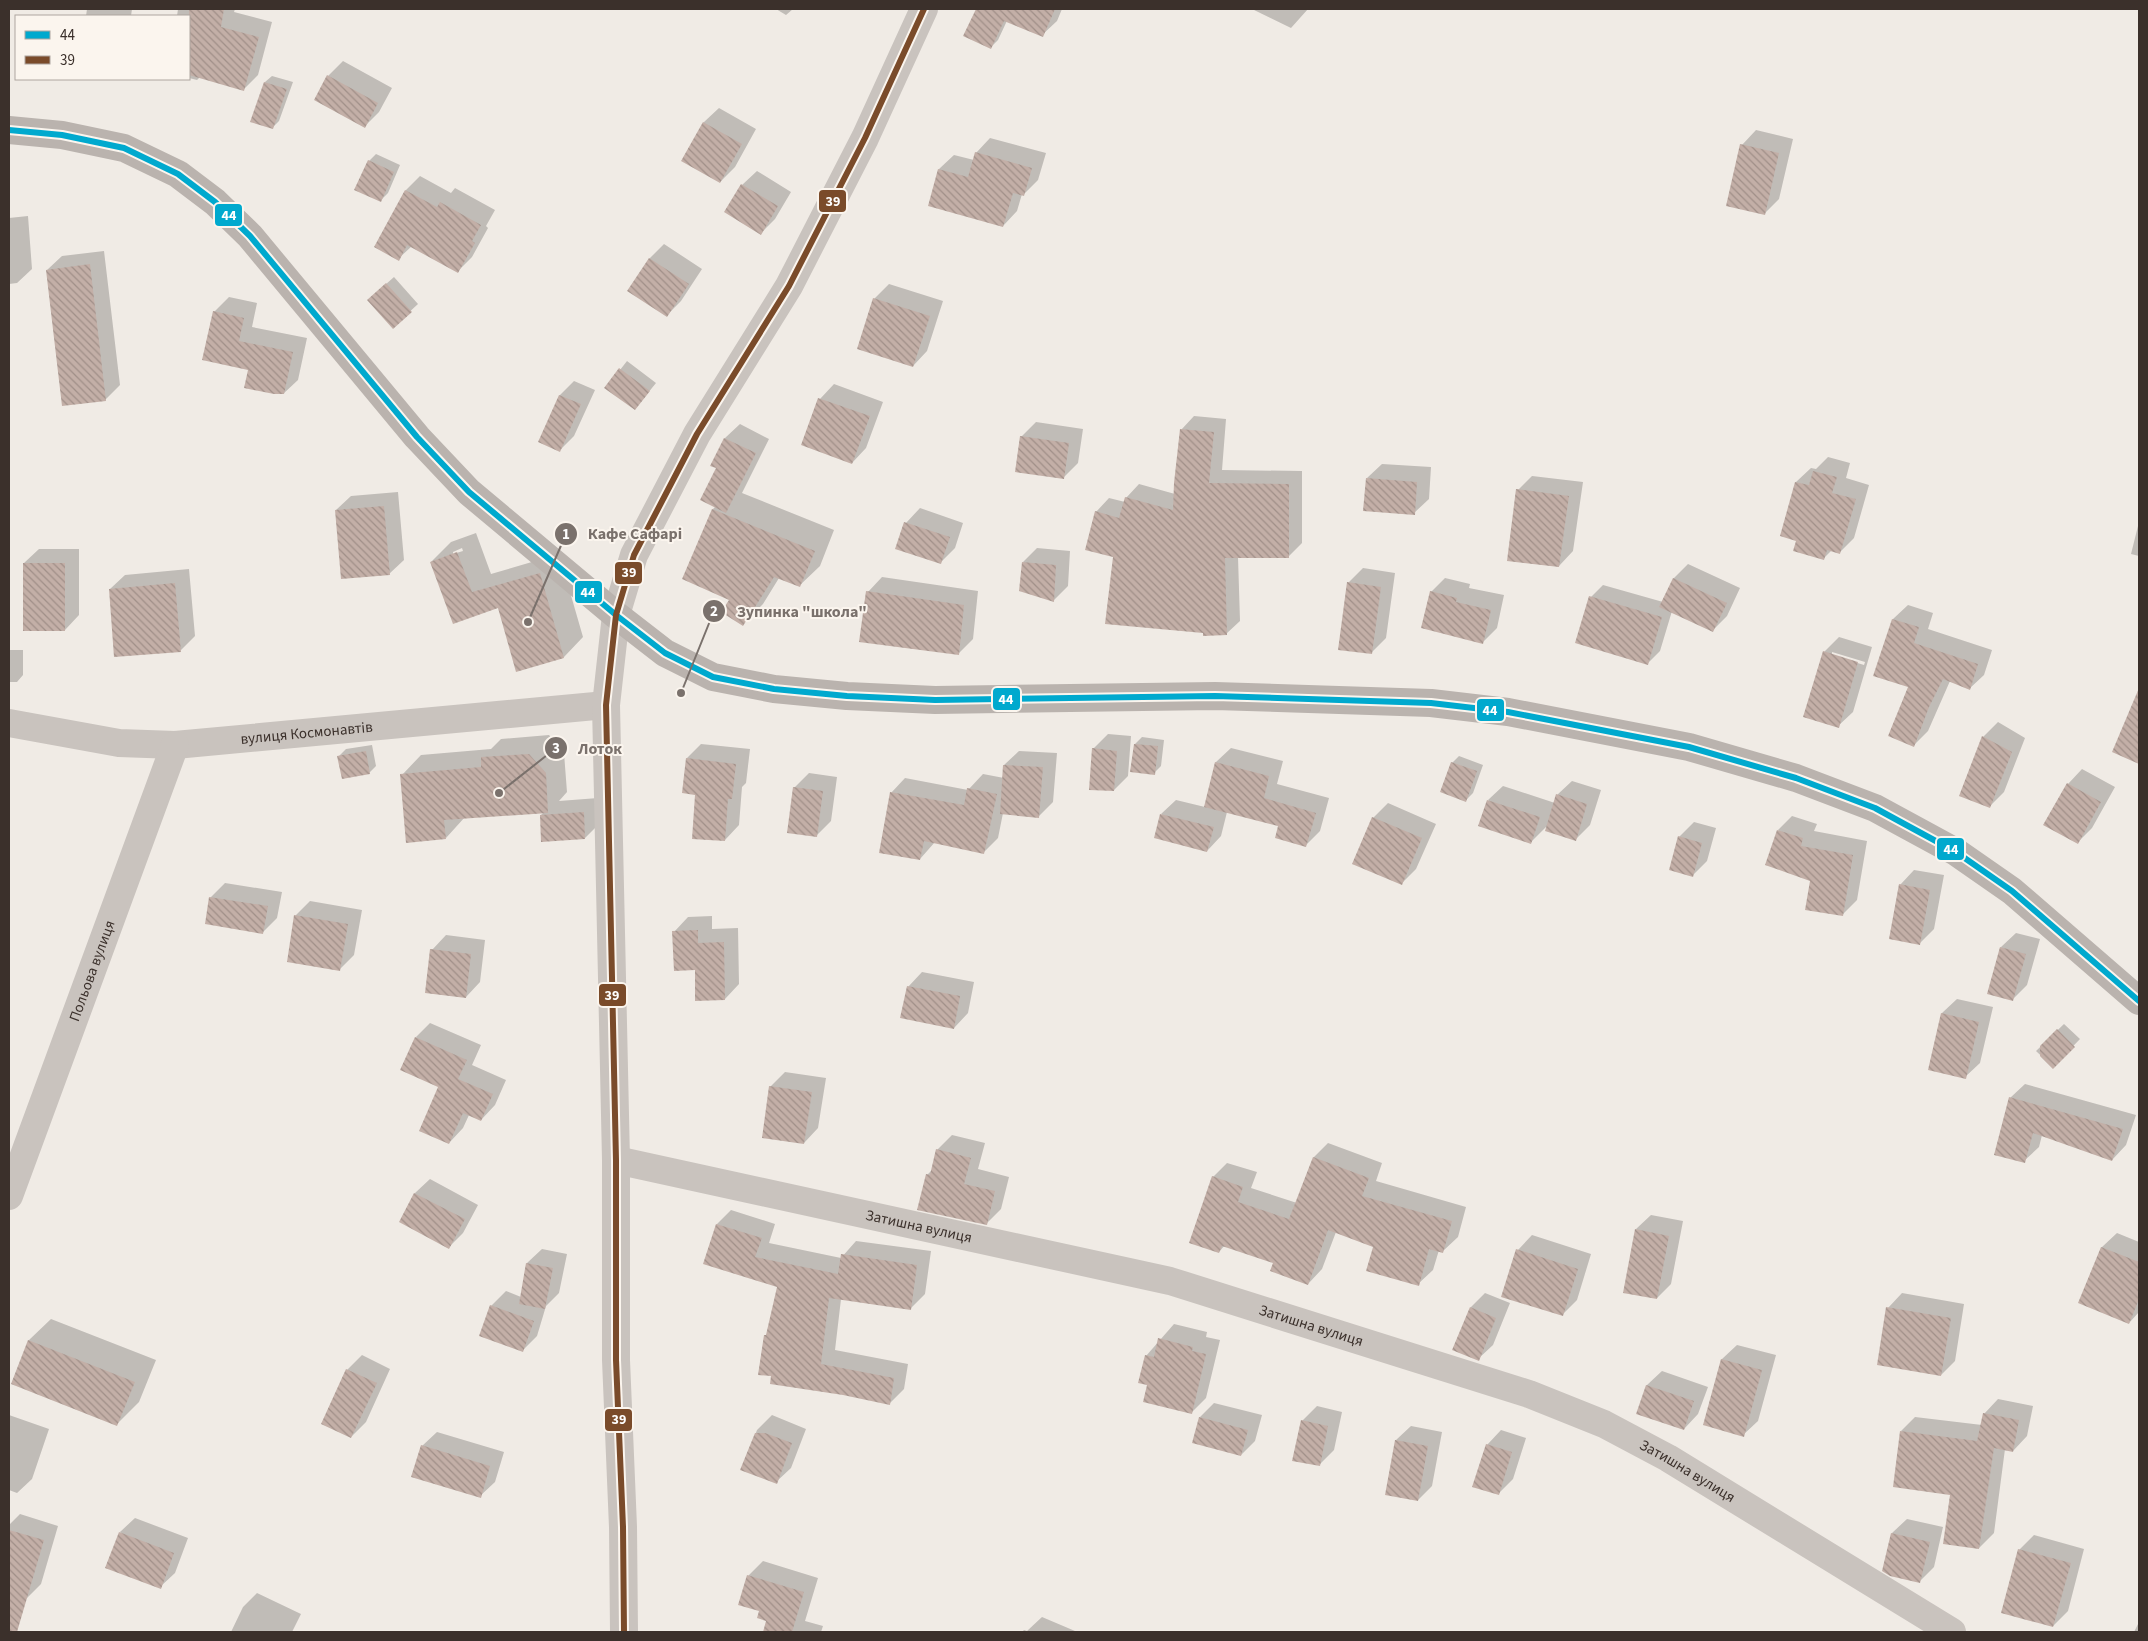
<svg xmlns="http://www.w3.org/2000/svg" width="2148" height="1641" font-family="'Source Sans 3',sans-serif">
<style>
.shadow{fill:#0003;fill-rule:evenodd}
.building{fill:url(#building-back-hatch)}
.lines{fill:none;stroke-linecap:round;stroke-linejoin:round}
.street{stroke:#c9c3be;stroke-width:28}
.secondary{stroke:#bab3ae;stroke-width:28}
.bus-1-casing{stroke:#fbf5ee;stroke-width:10}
.bus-2-casing{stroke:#fbf5ee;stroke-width:10}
.bus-1{stroke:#00a9ce;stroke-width:6}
.bus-2{stroke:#7a4b2a;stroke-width:6}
.labels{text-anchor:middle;stroke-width:4;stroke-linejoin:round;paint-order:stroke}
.street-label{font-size:15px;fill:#3b302b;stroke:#fbf5ee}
.leader{fill:none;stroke:#7a716c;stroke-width:2}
.callout-dot{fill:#7a716c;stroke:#fbf5ee;stroke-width:2}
.mark-label{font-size:15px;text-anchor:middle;font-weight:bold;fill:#fff}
.callout-label{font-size:16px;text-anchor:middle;font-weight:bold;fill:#7a716c;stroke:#fbf5ee;stroke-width:4;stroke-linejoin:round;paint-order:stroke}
.line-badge{stroke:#fbf5ee;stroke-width:2}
.badge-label{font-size:14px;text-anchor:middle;font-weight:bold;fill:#fff}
</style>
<defs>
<pattern id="building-back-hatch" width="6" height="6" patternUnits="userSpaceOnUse" patternTransform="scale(1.25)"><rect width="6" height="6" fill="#c3afa7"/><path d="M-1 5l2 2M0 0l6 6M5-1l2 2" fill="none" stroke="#a08f88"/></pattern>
</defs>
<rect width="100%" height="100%" fill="#f0ebe5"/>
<path class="shadow" d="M87,9H132L131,16H86Z
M178,9H235L234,12L272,22L258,75L244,89L200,77L197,80L189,78V16H177Z
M776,9H793L786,15Z
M977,9L1012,10L998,40L991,47L965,35Z
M1018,9H1062L1057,21L1042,35L1012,23Z
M1252,9H1308L1291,28Z
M343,61L392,88L379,112L365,126L328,76Z
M272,76L293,82L279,121L272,128L265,82Z
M719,108L756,129L735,167L720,182L683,160L704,122Z
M1756,130L1793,139L1779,199L1764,214L1742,145Z
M990,138L1046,153L1038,180L1024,194H1022L1017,211L1003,226L929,205L939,169L954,155L974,160L976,153Z
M376,154L400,165L388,193L381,200L369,161Z
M757,171L791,192L775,219L761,233L742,185Z
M420,176L451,193L455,188L495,210L486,226L488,228L472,257L458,271L412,246L398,259L375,247L406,190Z
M28,216L32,269L17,283L9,284V218Z
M664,244L702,269L681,301L667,315L629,290L650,258Z
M104,251L120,385L105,400L47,270L62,256Z
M394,277L418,304L393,327L376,293Z
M889,284L943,301L927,351L913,366L874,299Z
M229,297L257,303L252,327L307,338L298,380L283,394L245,387L249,369L214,312Z
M627,361L656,383L635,409L606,388Z
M574,381L595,390L574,436L559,451L560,395Z
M834,384L883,402L866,448L852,463L820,399Z
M1194,416L1226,419L1222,470L1302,471V543L1288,557H1238L1240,621L1226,634L1204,632L1114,556L1096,512L1109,498L1125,502L1126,498L1139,484L1175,494L1181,430Z
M1036,422L1083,429L1078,463L1063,478L1016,471L1022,436Z
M740,424L769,439L742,493L834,530L820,566L799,586L779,578L763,604L743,624L731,599L713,509L716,506L718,468L712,465L725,438Z
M1828,457L1850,463L1846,478L1869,485L1854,538L1840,552L1832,550L1824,558L1798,540L1781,535L1796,482L1811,468L1816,469Z
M1382,464L1431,467L1429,499L1414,513L1367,478Z
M1532,476L1583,482L1573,551L1559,566L1518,490Z
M398,492L404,560L389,574L336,510L351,496Z
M920,508L963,523L955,548L940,563L906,523Z
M2139,522V556L2131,554Z
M476,533L491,574L559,554L583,637L564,657L517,670L498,606L454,623L431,562L451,542ZM462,548L463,551L453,554V552Z
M1037,548L1070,551L1068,586L1053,601L1023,562Z
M39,549H79V615L65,630L24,563Z
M1688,564L1740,588L1727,616L1713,630L1672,611L1660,651L1648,663L1591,597L1603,585L1663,602L1674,578Z
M1363,568L1395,573L1386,638L1372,652L1348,583Z
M189,569L195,636L181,650L110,589L125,575Z
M882,577L978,591L973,639L959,653L868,592Z
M1445,578L1470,584L1469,588L1504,595L1497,628L1482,643L1431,592Z
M1908,605L1933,613L1928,629L1992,650L1984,675L1969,689L1950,681L1928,731L1914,745L1910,686L1893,619Z
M1839,637L1872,647L1853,712L1838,726L1824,652ZM1832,652L1865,662L1864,665L1832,655Z
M9,650H23V675L17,682H9Z
M1998,722L2025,738L2004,792L1990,806L1983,737Z
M1108,734L1131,736L1128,776L1114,790L1093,749Z
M549,735L564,753L567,792L559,801L598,798L599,824L585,838L541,815L544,812L465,817L446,838L402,775L421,755L491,749L501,739Z
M1142,737L1164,740L1161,766L1154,773L1135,744Z
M701,744L750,749L746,783L742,787L739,825L725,840L696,794L687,758Z
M372,745L376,766L369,773L339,756L346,749Z
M1231,748L1283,761L1277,784L1329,798L1320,831L1306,845L1280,825L1227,812L1221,836L1207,851L1161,814L1176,800L1205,807L1216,762Z
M1019,751L1057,753L1053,802L1039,816L1003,813L998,838L983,853L935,842L920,859L891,793L905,778L968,790L983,774L1004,778V765Z
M1459,756L1483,765L1473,793L1466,800L1452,763Z
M2082,769L2115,787L2092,828L2077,843L2068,784Z
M809,773L837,777L831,821L816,836L794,788Z
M1572,781L1601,790L1590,825L1575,840L1548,825L1531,842L1488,800L1503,786L1555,803L1557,795Z
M1388,803L1436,824L1416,869L1401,884L1373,818Z
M1792,816L1817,824L1814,831L1867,841L1857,900L1842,915L1812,880L1778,830Z
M1694,822L1716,828L1707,861L1693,875L1679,837Z
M1914,870L1944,875L1934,929L1920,943L1900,885Z
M225,883L282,892L277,918L263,932L210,898Z
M310,901L362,910L354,955L340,969L295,916Z
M712,916V929L738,928L739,984L725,999L696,969L674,932L688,917Z
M2016,933L2040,939L2027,985L2013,999L2001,947Z
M446,935L485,940L480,982L466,997L432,950Z
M922,972L974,982L968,1013L954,1028L908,987Z
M1957,999L1993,1007L1980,1063L1965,1077L1942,1013Z
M430,1023L481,1045L472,1065L506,1080L495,1105L481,1120L469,1115L463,1128L449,1143L440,1087L416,1037Z
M2064,1024L2080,1039L2053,1067L2036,1051Z
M785,1072L826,1078L818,1128L804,1143L770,1087Z
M2025,1084L2136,1115L2126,1145L2112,1160L2042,1135L2039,1147L2024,1161L2010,1098Z
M952,1135L985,1143L978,1169L1009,1177L1001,1209L986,1224L927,1175L932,1170L937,1150Z
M1328,1143L1382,1163L1376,1181L1466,1207L1458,1237L1443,1251L1439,1250L1433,1270L1418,1284L1374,1246L1336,1232L1322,1269L1308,1284L1275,1262L1225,1245L1219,1252L1213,1177L1227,1163L1257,1172L1251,1188L1297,1203L1314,1157Z
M430,1179L478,1205L463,1233L449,1247L400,1221L415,1193Z
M731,1210L775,1224L769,1243L841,1258L856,1241L931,1251L925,1294L910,1309L841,1299L835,1350L908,1364L904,1389L889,1404L772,1375L765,1336L769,1332L778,1286L705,1264L717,1224Z
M1651,1215L1683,1221L1671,1284L1657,1298L1636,1229Z
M2117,1233L2139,1242V1312L2129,1323L2080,1302L2102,1247Z
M1532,1235L1591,1254L1577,1300L1562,1315L1518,1250Z
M542,1249L567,1254L559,1293L546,1306L537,1336L522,1351L491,1306L506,1291L521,1297L527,1263Z
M1485,1293L1510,1303L1493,1345L1478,1359L1471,1307Z
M1902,1293L1964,1304L1955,1361L1941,1375L1888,1308Z
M51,1319L156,1360L139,1402L117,1424L12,1383L29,1340Z
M1174,1324L1207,1332L1206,1337L1220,1340L1206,1398L1192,1412L1149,1384L1146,1356Z
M1737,1345L1776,1355L1758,1421L1743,1435L1704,1424L1722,1359Z
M362,1355L390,1369L366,1422L351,1437L347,1370Z
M1662,1371L1708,1387L1698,1414L1684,1429L1638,1413L1647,1385Z
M1998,1399L2033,1406L2027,1436L2013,1451L2005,1449L1994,1533L1979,1548L1952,1494L1901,1431L1915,1417L1982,1425L1984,1414Z
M1214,1403L1262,1415L1255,1441L1241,1455L1200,1417Z
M1317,1406L1342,1412L1334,1450L1319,1465L1302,1421Z
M9,1415L49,1429L32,1479L17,1493L9,1490Z
M772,1415L806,1429L791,1468L776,1482L742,1469L757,1430Z
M1411,1426L1442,1432L1432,1486L1418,1500L1396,1440Z
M1501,1430L1526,1438L1513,1479L1498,1494L1487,1445Z
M437,1432L504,1452L495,1482L480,1496L422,1446Z
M20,1514L58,1526L41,1584L26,1599L9,1594V1525Z
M135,1518L188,1538L175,1573L160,1587L120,1532Z
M1907,1519L1943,1527L1934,1567L1920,1581L1892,1533Z
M2034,1535L2084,1549L2068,1611L2053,1626L2019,1550Z
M763,1561L818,1578L805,1621L823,1626L821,1632H764L768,1620L760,1610L748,1576Z
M257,1593L301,1614L292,1632H231L243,1607Z
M1042,1617L1075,1631V1632H1022L1024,1630L1027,1631Z
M2139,1622V1632H2134Z"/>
<path class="building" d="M189,9H224L221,27L259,37L244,91L189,75Z
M976,9H1055L1043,37L1004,21L991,49L963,36Z
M327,75L378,103L365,128L314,100Z
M264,82L287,89L273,129L250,122Z
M703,122L742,144L720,183L681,161Z
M1740,144L1779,153L1765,215L1726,206Z
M975,152L1032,168L1024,196L1013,193L1003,227L928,206L938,169L968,177Z
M368,160L394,172L381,202L354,190Z
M741,184L778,206L761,235L724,212Z
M405,190L437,207L440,202L481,225L472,241L475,243L458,273L407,245L399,261L374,247Z
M649,258L689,284L667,317L627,291Z
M90,264L106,401L62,406L46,270Z
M386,283L412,312L393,329L367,300Z
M873,298L930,316L913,367L857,349Z
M213,311L244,318L239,341L293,352L284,394H274L244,388L248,370L202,360Z
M619,368L650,391L635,410L604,388Z
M559,395L581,404L560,452L538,442Z
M818,398L870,416L852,464L801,445Z
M1180,429L1214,432L1209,483L1289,484V558H1225L1227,635L1203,636V633L1105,624L1113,557L1085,550L1095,511L1119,518L1125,497L1173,510L1174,483Z
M1020,436L1069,443L1064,479L1015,472Z
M724,438L756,453L726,513L700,500L716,468L710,466Z
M1813,471L1837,477L1832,493L1856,499L1840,554L1827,550L1824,560L1793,551L1796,541L1780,536L1795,482L1809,485Z
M1366,478L1417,482L1415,515L1363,511Z
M1516,489L1569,496L1559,567L1507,561Z
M384,506L390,575L341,579L335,510Z
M712,509L815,551L800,587L774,577L743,626L721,612L729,600L682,579Z
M904,522L950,537L941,564L895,549Z
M457,552L472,592L540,573L564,658L516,672L498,608L453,624L430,562Z
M1022,562L1056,565L1054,602L1019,591Z
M23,563H65V631H23Z
M1673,578L1727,603L1713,632L1659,607Z
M1347,582L1381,587L1372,654L1338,650Z
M175,583L181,652L114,657L109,589Z
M866,591L964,605L959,655L859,642Z
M1430,591L1457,598L1456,602L1491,610L1483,644L1421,628Z
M1589,596L1662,617L1648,665L1575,643Z
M1892,619L1919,627L1914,643L1978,664L1970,690L1943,679L1929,707L1914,747L1888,736L1908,687L1873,676Z
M1823,651L1858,662L1839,728L1803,717Z
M2139,688V764L2112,752Z
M1982,736L2012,752L1990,808L1959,796Z
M1134,744L1158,746L1155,775L1130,772Z
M1092,748L1117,751L1114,791L1089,790Z
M366,751L370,774L342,779L337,756Z
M529,754L546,773L548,813L444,820L446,839L406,843L400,774L481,767V757Z
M686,758L736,764L732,799H728L725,841L692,839L695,795L682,793Z
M1215,762L1269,776L1264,798L1316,813L1306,847L1275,838L1278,826L1204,807Z
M1451,762L1477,771L1466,802L1440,792Z
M1003,765L1043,767L1039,818L1000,814Z
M2067,783L2101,802L2078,844L2043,825Z
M793,787L823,791L817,837L787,833Z
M967,788L997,794L984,854L924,841L920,860L879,853L890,792L964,805Z
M1556,794L1587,804L1576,841L1545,831Z
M1487,800L1540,817L1531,844L1478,826Z
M584,812L585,839L541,842L540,815Z
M1160,814L1214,827L1207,852L1154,838Z
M1372,817L1422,838L1402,885L1352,864Z
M1777,830L1803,838L1801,846L1853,855L1843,916L1805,910L1810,881L1765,865Z
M1678,836L1702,843L1693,877L1669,870Z
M1899,884L1930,890L1920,945L1889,939Z
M209,897L268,906L263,934L205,924Z
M294,915L348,924L340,971L287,962Z
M698,930V943L724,942L725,1000L695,1001V970L674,971L672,931Z
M2000,947L2026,954L2013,1001L1987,994Z
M430,949L471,954L466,998L425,993Z
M907,986L960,996L954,1029L900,1018Z
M1941,1013L1979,1022L1966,1079L1928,1070Z
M2057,1029L2075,1047L2053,1069L2040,1056V1046Z
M415,1037L467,1060L458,1079L493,1094L481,1121L463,1113L449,1144L419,1131L438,1087L400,1070Z
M769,1086L812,1092L804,1144L762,1138Z
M2009,1097L2123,1129L2112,1161L2033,1133L2025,1163L1994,1155Z
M936,1149L971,1158L964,1184L995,1191L987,1225L917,1210L926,1174L930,1175Z
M1313,1157L1369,1178L1362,1196L1452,1221L1443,1253L1429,1249L1419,1286L1366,1271L1373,1247L1328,1230L1308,1285L1270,1271L1273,1263L1222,1246L1219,1253L1189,1243L1212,1176L1243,1187L1238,1202L1289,1219Z
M414,1193L465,1219L449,1249L399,1222Z
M716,1224L762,1238L755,1257L838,1274L841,1254L917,1265L911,1310L829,1298L821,1364L894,1378L890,1405L843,1395L770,1384L771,1376L758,1375L764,1335H766L777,1287L703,1264Z
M1635,1229L1669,1236L1657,1299L1623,1293Z
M2101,1247L2139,1262V1299L2129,1324L2078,1303Z
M1516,1249L1578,1269L1563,1316L1501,1297Z
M526,1263L553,1268L545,1309L519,1304Z
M490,1305L534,1321L523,1352L479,1336Z
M1470,1307L1496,1318L1479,1361L1452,1350Z
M1886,1307L1951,1318L1941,1376L1877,1365Z
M1158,1338L1193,1347L1192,1351L1206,1354L1192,1414L1143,1402L1147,1385L1138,1383L1145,1355L1154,1357Z
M28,1340L135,1382L117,1426L11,1384Z
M1721,1359L1762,1370L1744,1437L1703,1425Z
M346,1369L377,1383L351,1438L321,1424Z
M1646,1385L1694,1401L1684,1430L1636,1414Z
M1983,1413L2019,1420L2013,1452L1994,1448L1979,1549L1943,1544L1950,1495L1893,1487L1900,1431L1977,1441Z
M1199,1417L1248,1430L1241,1456L1192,1443Z
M1301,1420L1328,1426L1320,1466L1292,1461Z
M755,1433H765L792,1443L777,1484L740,1470Z
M1395,1440L1428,1446L1418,1501L1385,1495Z
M1486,1444L1512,1452L1499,1495L1472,1487Z
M421,1445L490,1466L481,1498L411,1477Z
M9,1530L44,1540L17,1632H9Z
M119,1532L174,1553L161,1589L105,1568Z
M1891,1533L1930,1542L1920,1583L1890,1576L1882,1571Z
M2018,1549L2071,1563L2053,1627L2001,1613Z
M747,1575L804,1592L792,1632H763L766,1621L757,1618L759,1611L738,1605Z"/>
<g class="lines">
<g class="street">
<path id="s1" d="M9,723L119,743L175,745L606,705"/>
<path id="s2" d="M616,1160L1170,1281L1529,1394L1604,1424L1668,1458L1952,1632"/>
<path id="s3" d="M9,1196L175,745"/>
<path d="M624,1632L623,1527L616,1360V1160L606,705L616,615L634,555L697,434L789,286L865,138L924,9"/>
</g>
<path class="secondary" d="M9,130L62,135L124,148L178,174L215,202L250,236L417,437L469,492L616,615L665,653L713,677L774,689L847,696L935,700L1215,696L1431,703L1508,712L1689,747L1796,778L1875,808L1956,852L2012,891L2139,1001"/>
<defs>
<path id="bus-1" d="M9,130L62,135L124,148L178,174L215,202L250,236L417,437L469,492L616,615L665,653L713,677L774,689L847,696L935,700L1215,696L1431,703L1508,712L1689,747L1796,778L1875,808L1956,852L2012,891L2139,1001"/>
<path id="bus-2" d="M624,1632L623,1527L616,1360V1160L606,705L616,615L634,555L697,434L789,286L865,138L924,9"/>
</defs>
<use href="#bus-1" class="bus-1-casing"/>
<use href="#bus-2" class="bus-2-casing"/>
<use href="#bus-1" class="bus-1"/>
<use href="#bus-2" class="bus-2"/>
</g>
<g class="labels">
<g class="street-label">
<text dy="5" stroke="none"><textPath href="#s1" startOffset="300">вулиця Космонавтів</textPath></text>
<text dy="5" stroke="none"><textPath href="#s3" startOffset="240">Польова вулиця</textPath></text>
<text dy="5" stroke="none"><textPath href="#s2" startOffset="310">Затишна вулиця</textPath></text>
<text dy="5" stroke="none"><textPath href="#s2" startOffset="715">Затишна вулиця</textPath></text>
<text dy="5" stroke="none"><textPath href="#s2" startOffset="1120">Затишна вулиця</textPath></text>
</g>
</g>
<path class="leader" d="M528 622L566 534M681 693L714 611M499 793L556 748"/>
<g class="callout-dot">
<circle cx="528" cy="622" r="5"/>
<circle cx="681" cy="693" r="5"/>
<circle cx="499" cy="793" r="5"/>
<circle cx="566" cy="534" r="12"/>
<circle cx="714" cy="611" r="12"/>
<circle cx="556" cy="748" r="12"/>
</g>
<g class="mark-label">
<text x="566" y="539">1</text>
<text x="714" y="616">2</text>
<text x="556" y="753">3</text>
</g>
<g class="callout-label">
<text x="635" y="539">Кафе Сафарі</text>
<text x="802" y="617">Зупинка "школа"</text>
<text x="600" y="754">Лоток</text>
</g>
<g class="line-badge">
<rect x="818" y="189" width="29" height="24" rx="5" fill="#7a4b2a"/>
<rect x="214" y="203" width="29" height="24" rx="5" fill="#00a9ce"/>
<rect x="614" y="561" width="29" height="24" rx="5" fill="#7a4b2a"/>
<rect x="574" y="580" width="29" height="24" rx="5" fill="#00a9ce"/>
<rect x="992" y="687" width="29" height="24" rx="5" fill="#00a9ce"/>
<rect x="1476" y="698" width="29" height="24" rx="5" fill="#00a9ce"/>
<rect x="1936" y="837" width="29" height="24" rx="5" fill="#00a9ce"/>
<rect x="598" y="983" width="29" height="24" rx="5" fill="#7a4b2a"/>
<rect x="604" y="1408" width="29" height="24" rx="5" fill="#7a4b2a"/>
</g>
<g class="badge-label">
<text x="833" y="206">39</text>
<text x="229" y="220">44</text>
<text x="629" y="577">39</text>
<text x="588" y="597">44</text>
<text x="1006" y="704">44</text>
<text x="1490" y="715">44</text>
<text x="1951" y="854">44</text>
<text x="612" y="1000">39</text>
<text x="619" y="1424">39</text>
</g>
<rect width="2148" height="1641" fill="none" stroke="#3b302b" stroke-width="20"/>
<rect x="15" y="15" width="175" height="65" fill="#fbf5ee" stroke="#aea6a0"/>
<rect x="25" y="31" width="25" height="8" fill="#00a9ce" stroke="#aea6a0"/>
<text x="60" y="40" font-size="15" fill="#3b302b">44</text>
<rect x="25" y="56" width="25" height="8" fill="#7a4b2a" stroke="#aea6a0"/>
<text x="60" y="65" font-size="15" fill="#3b302b">39</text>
</svg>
